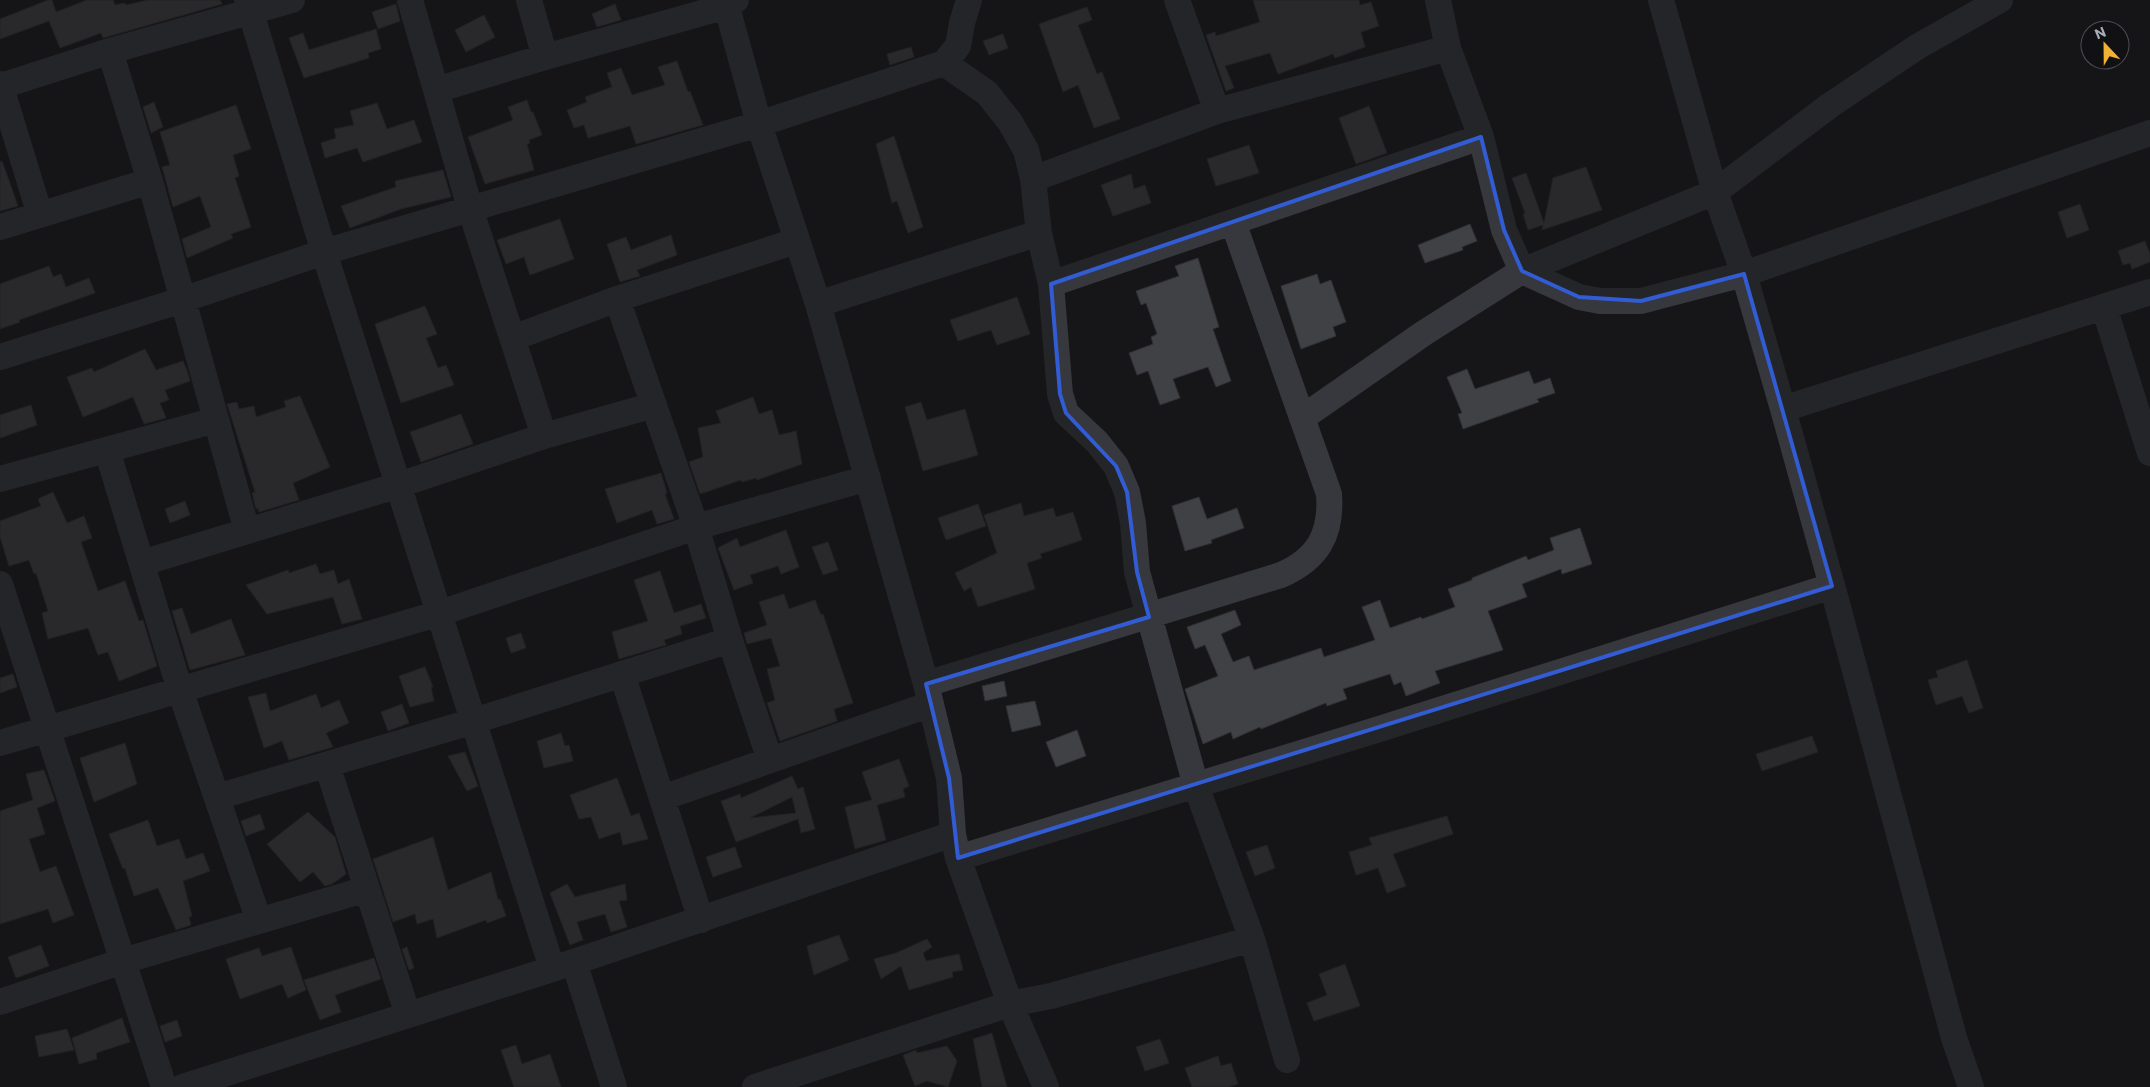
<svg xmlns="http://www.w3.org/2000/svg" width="2150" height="1087" font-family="Commissioner,sans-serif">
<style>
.building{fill:#404145;stroke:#303034;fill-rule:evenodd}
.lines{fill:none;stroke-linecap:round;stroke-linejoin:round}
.minor{stroke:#37383d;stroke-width:26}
.marked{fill:none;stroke:#325cd3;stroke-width:4;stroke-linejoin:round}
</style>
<rect width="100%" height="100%" fill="#161618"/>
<path class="building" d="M48,0H52L56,12L87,0H113L115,5L125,3L126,5L148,0H220L222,4L103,38L101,33L60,48L49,21L0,39V19Z
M1253,0H1359L1360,5L1371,2L1379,26L1361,32L1365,47L1335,58L1333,54L1278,74L1270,53L1225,66L1234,88L1226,91L1206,35L1215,32L1216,36L1260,22Z
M396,4L400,21L378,29L372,12Z
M615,4L621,20L597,27L592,14Z
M1087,7L1092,20L1078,25L1097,74L1102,72L1120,119L1094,128L1078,85L1063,92L1039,24Z
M484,15L495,37L466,52L455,30Z
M376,29L381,49L368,53L369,58L304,78L289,38L303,33L309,50Z
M1003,34L1008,48L989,55L983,41Z
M911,47L914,57L890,65L887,54Z
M677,61L688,92L690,91L703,125L636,144L630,126L588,138L584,125L574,128L567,110L587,102L585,97L612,87L607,73L621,68L632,95L665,85L658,67Z
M527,100L531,112H533L542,135L529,140L530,143L527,144L534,170L485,184L468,137L513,120L508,107Z
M154,102L163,127L151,133L143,107Z
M377,103L387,129L414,120L422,142L363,162L357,148L325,158L321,143L336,138L334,129L354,125L350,111Z
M236,105L251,149L233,155L239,176L235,178L251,227L231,234L233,238L187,258L182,239L211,227L200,196L173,207L162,167L170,165L160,132Z
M1369,106L1387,153L1356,164L1339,118Z
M894,136L923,227L908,233L897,201L892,203L876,144Z
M1249,145L1259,173L1216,186L1207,159Z
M2,161L18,206L0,211V162Z
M1586,167L1602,210L1542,230L1543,225L1528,230L1523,214L1525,213L1512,178L1526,173L1544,223L1553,178Z
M443,170L451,197L401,209L350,228L341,206L396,187L395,181Z
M1131,174L1134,189L1145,185L1151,203L1113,216L1101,185Z
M2080,204L2089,230L2067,238L2058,212Z
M560,219L574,259L530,275L524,257L506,264L497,240Z
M1470,224L1477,241L1462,247L1463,250L1425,263L1418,245Z
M671,235L677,255L637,270L640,276L620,282L607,244L626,237L631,250Z
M2145,241L2150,254V262L2132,269L2130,263L2123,265L2118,251Z
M1198,258L1219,327L1213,329L1231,381L1216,387L1208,367L1173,379L1180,398L1160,405L1148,371L1137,375L1129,353L1153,344L1151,337L1157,334L1146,303L1141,305L1136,291L1179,276L1175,266Z
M49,266L53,277L61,274L66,287L89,278L95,293L19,320L20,322L0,329V284Z
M1317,274L1320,284L1331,280L1346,322L1333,327L1336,336L1301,349L1281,286Z
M1017,297L1030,334L997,345L991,330L958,341L950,320Z
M425,306L437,334L426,338L438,368L446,365L454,385L401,403L375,324Z
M145,349L156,370L183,361L187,370L190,381L165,390L169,400L160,403L166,418L144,424L133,397L83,417L67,377L92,368L94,372Z
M1467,369L1475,389L1529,371L1534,384L1550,378L1555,393L1537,399L1539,402L1463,429L1458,414L1462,413L1447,377Z
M300,396L330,467L293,483L299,500L259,512L258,508L256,509L252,493L255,492L227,404L237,402L239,409L254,406L256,417L286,407L284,401Z
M753,397L759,414L772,410L779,435L796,431L802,464L757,480L756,478L742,482L741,480L700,494L689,462L703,457L698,428L721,423L716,411Z
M921,402L927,420L965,409L978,455L923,471L905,407Z
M31,405L37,425L0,438V415Z
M461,414L473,444L421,462L410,432Z
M661,473L667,493L665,494L674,519L657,524L652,510L617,523L605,489Z
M53,492L67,523L84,516L92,538L81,542L98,591L125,581L139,621L143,620L157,666L119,681L108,652L98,655L88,628L48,639L42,613L48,611L36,573L34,574L29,560L9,566L0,537V521L41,506L38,499Z
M1199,497L1207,519L1237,508L1244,528L1211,540L1212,543L1185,551L1172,506Z
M185,501L190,515L170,523L165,509Z
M1021,503L1024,516L1053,508L1056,517L1073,512L1082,540L1040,554L1042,558L1027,563L1035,589L978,607L971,587L964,591L955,573L997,553L984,515Z
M978,504L986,526L946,540L938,518Z
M1580,528L1592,564L1562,574L1561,569L1522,584L1527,597L1488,611L1503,650L1435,671L1440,683L1406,696L1401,682L1394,685L1390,674L1343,689L1347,699L1327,706L1326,703L1261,729L1260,727L1233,739L1231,732L1203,744L1185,689L1218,676L1205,645L1195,649L1187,627L1235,610L1241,625L1221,634L1233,662L1249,656L1254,670L1321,648L1324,657L1375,640L1362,607L1380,600L1390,628L1421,617L1422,619L1455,607L1448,589L1472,580V578L1526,556L1528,560L1554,550L1550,538Z
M786,530L799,567L781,574L778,566L750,575L753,583L734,590L718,548L737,538L740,547Z
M828,542L838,570L823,575L812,547Z
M316,564L320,574L334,570L338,584L349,579L362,619L342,624L333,597L267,614L246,585L288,570L289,573Z
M660,571L674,613L701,604L706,618L680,626L682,634L664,640L666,645L619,659L612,632L648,621L634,580Z
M784,594L789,609L815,600L821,615L823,614L853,703L834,709L837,721L780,741L767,703L775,700L767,669L780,666L771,638L747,644L744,633L767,625L759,602Z
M182,608L191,634L231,619L245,655L190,670L172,611Z
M521,633L526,648L511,653L506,638Z
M1967,660L1983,708L1969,713L1962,696L1936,705L1928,680L1938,677L1936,671Z
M425,667L433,687H431L434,701L410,707L399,676Z
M13,674L17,687L0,693V678Z
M1004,681L1007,696L985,701L982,686Z
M266,693L270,711L316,694L321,708L339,700L349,723L326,733L333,747L289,760L282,741L264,748L248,697Z
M1035,701L1041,725L1012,732L1006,706Z
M402,704L409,723L388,731L381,712Z
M1077,730L1086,756L1056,767L1046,742Z
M561,733L565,746L569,745L573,761L544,768L537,741Z
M1812,736L1818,752L1762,771L1756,754Z
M125,743L137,784L94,802L80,758Z
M465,752L478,786L467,791L448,756Z
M899,759L909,786L903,789L905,797L877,805L886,840L855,849L845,807L872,800L862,772Z
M44,770L55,801L37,808L45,834L29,839L40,872L56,866L74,915L53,923L48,909L0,924V811L33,800L26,774Z
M792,776L798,789L803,787L815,829L801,833L798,819L736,842L721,801L740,794L741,798ZM792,797L796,813L750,818Z
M617,778L631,816L639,813L648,839L623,845L620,832L599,839L591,817L579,819L570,795Z
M308,812L335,837L346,874L332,884L325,886L313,872L300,882L267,844Z
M260,814L265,829L246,836L241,821Z
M1447,816L1453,834L1393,854L1406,886L1387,893L1378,868L1356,875L1349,852L1372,845L1369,838Z
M148,820L157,846L179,839L186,859L203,853L210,871L183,881L192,916L189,917L191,925L176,930L158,888L134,896L125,868L123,869L109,834Z
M433,837L448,890L491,872L498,900L500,899L506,916L487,923L486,920L437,938L433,919L417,924L415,914L393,922L373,859Z
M1267,845L1275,868L1255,876L1246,852Z
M735,847L742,867L713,877L706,857Z
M567,884L575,897L625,884L627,900L619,901L627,927L611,932L605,914L577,922L583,940L570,945L550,893Z
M839,935L849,960L814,975L807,946Z
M927,939L932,947L923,953L926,961L959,954L963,970L952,972L953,977L909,990L901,966L881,979L874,959L896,953Z
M41,945L49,966L16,978L8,957Z
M291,947L306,990L288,998L282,984L240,999L226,959L259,948L262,956Z
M407,947L414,968L409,970L402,949Z
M374,958L381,979L335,995L341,1012L320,1020L304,980Z
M1345,964L1360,1006L1314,1021L1307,1003L1327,995L1319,974Z
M122,1018L130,1042L96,1053L97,1059L79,1064L72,1038Z
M177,1020L182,1036L165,1042L160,1026Z
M67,1029L74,1050L39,1057L35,1036Z
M992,1033L1007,1087H982L973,1039Z
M1160,1039L1169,1063L1145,1071L1136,1047Z
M516,1045L522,1064L550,1054L561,1087H514L501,1050Z
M947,1046L957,1061L948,1087L927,1081L915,1086L903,1055L916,1050L917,1053Z
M1218,1056L1221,1066L1231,1063L1238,1084L1228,1087H1192L1185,1068Z"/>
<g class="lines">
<path class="minor" d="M247,0L324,252L552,968
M410,0L470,208L544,436
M529,0L545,57
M725,0L759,124L818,304L926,684L949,778L953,834L958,858L1010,1004L1046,1087
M1177,0L1217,111
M1438,0L1448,48L1481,137L1504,230L1522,271L1579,297L1600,301H1641L1744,274L2150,133
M1661,0L1715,192L1744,274L1783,409L1836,600L1954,1038L1971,1087
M110,51L150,181L247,531
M944,63L987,93L1010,122L1026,150L1033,179L1039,233L1051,284L1060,394L1066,413L1097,442L1116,466L1127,492L1133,523L1137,572L1196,786L1252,939L1287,1060
M0,84L40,215
M1,86L110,51L292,0
M436,90L545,57L727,6L736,0
M1033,179L1217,111L1448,48
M0,227L150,181
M1051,284L1481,137
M617,299L696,527L730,640L770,760
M818,304L1039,233
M2104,307L2150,453
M513,338L617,299L796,241
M0,357L182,300L324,252L759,124L944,63L958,46L962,23L969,0
M1783,409L2150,292
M1302,418L1424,333L1522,271L1715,192L1829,106L1917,47L2000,0
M107,450L180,690L259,921
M0,479L216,420
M142,563L399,485L544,436L654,405
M0,584L164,1087
M622,674L701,920
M926,684L1281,575C1318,559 1332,534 1329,494L1233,222
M0,743L440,613L696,527L868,478
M327,765L408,1015
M217,797L474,721L730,640
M662,798L931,704
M958,858L1373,731L1832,586
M574,962L614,1087
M0,1002L123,961L367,889
M183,1087L574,962L953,834
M755,1087L1010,1004L1051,996L1252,939"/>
</g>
<path d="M0 0H2150V1087H0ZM1481,137L1504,230L1522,271L1579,297L1641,301L1744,274L1832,586L958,858L949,778L926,684L1149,617L1137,572L1127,492L1116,466L1066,413L1060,394L1051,284Z" fill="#161618" fill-opacity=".55" fill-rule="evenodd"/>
<path class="marked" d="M1481,137L1504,230L1522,271L1579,297L1641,301L1744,274L1832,586L958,858L949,778L926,684L1149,617L1137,572L1127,492L1116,466L1066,413L1060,394L1051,284Z"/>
<g transform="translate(2105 45) rotate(338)"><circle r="24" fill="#111113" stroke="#4d4f55"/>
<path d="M0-4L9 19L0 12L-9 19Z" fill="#f2b134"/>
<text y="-8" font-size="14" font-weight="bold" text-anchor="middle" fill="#a8adb8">N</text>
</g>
</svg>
